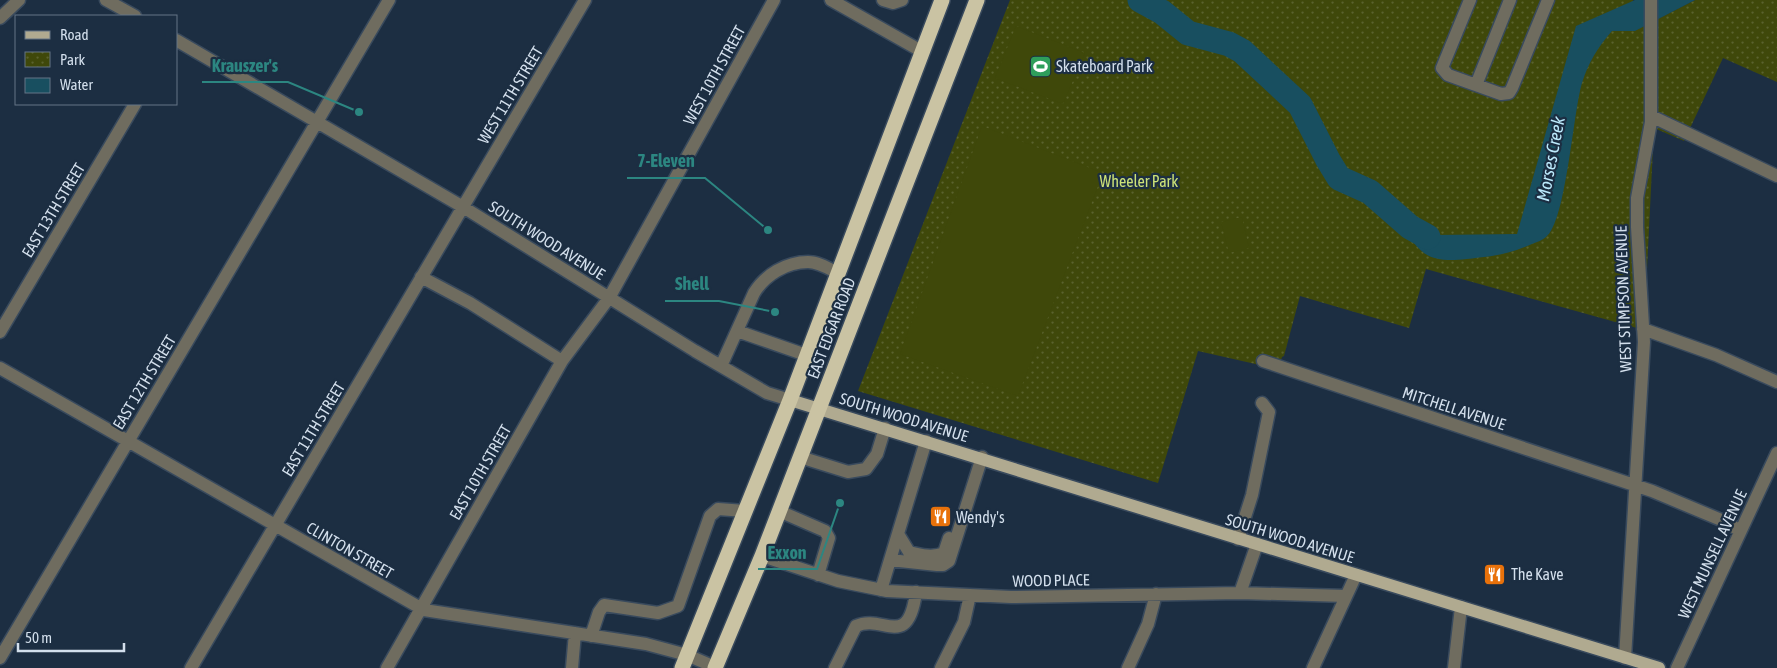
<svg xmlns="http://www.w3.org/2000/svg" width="1777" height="668" font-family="'Asap Condensed',sans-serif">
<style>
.park{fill:url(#park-dots)}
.garden{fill:#3f480a}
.water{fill:#184f60}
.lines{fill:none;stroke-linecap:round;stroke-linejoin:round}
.river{stroke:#184f60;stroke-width:25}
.minor-casing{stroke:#394a5d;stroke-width:15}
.major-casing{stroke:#394a5d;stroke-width:15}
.highway-casing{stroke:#394a5d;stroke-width:18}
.minor{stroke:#6f6c5f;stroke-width:12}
.major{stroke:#b0aa90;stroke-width:12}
.highway{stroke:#cac3a3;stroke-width:15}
.labels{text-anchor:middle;stroke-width:4.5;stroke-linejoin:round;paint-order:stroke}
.poi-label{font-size:16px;fill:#d3dfec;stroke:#1c2e42;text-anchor:start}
.street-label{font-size:16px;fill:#d3dfec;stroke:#1c2e42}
.park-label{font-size:16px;fill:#cde278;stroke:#1c2e42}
.water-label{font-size:18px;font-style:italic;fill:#bceafc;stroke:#1c2e42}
.leader{fill:none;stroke:#2c8681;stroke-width:2}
.callout-dot{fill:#2c8681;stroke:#1c2e42;stroke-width:2}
.callout-label{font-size:18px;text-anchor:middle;font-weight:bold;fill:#2c8681;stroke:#1c2e42;stroke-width:4.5;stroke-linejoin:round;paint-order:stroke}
</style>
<defs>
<pattern id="park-dots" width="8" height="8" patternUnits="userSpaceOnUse" patternTransform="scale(1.25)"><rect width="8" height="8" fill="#3f480a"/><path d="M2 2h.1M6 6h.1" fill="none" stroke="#5a622e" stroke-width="1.8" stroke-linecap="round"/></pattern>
</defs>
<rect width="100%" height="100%" fill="#1c2e42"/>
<path class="park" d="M1010,0H1633L1632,31H1634L1695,0H1777V82L1723,58L1684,141L1654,128L1644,330L1426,269L1409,328L1300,296L1284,356L1282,357L1278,369L1198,351L1158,483L858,391Z"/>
<path class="garden" d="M1016,26L1085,53L1063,104L995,78Z
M982,126L1103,173L1018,396L900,354Z
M1242,217L1249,248L1229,253L1221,222Z"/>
<path class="water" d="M1635,0H1695L1635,31H1612C1598,47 1588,63 1582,83C1573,113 1566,222 1546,237C1543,240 1537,242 1532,244C1507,255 1494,256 1467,259C1426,264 1416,252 1400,218L1434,235L1517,234L1576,26Z"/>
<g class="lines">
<path class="river" d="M1140,0L1162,12L1188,33L1229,44L1242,51L1300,105L1328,160L1339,178L1370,192L1410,227L1428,237"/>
<defs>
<path id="minor" d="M106,0L135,16
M831,0L923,52
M883,0L893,3L902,0
M1470,0L1442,68L1448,75L1501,94L1509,93L1512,88L1548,0
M0,18L19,0
M176,40L463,207L695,351L767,393L790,400
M1476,85L1510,0
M1651,116L1777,176
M421,277L470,303L562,361
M1643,329L1716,355L1777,382
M737,331L806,355
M0,332L135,104
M1263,361L1652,491L1726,522L1740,531
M721,366L754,293C765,275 786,262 808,262C818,262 828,268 838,273
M0,368L424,610L646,644L687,655L717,668
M926,441L890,560L937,565H943L949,561L982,457
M800,457L848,472L866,469L877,454L885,428
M779,511L825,531L829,538L818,575
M898,534L909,552C921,555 933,558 944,553L949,538
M1238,539L1252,495L1269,412L1262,403
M762,556L838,581L887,591L1011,597L1240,593L1346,596
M881,590L890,560
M1240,593L1257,544
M591,636L599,612L604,605L658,613L678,606L710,516L718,509L745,511
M0,658L389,0
M1625,658L1644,342L1637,227V198L1651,122V0
M191,668L585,0
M387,668L562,361L609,298L774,0
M572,668L575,633
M835,668L856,626C883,613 908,652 916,592
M941,668L964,622L970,595
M1128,668L1148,624L1156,594
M1313,668L1356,575
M1454,668L1461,607
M1677,668L1777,453"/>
<path id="major" d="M790,400L1659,668"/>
<path id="highway" d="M682,668L790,400L942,0
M715,668L762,556L977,0"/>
</defs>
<use href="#minor" class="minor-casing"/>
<use href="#major" class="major-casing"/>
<use href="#highway" class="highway-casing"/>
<use href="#minor" class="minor"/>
<use href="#major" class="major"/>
<use href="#highway" class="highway"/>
</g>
<defs>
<symbol id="stadium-square" viewBox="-11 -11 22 22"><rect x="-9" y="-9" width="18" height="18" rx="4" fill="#2e9e5b" stroke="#1c2e42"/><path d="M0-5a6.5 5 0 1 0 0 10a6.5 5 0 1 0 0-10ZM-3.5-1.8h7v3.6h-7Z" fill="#fff"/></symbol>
<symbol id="restaurant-square" viewBox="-11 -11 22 22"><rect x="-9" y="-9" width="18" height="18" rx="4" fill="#e8710a" stroke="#1c2e42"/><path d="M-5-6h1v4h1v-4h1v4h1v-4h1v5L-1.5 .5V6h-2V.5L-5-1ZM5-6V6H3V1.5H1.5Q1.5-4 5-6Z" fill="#fff"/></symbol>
</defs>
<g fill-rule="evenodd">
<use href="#stadium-square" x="1028" y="54" width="25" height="25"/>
<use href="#restaurant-square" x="928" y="504" width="25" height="25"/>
<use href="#restaurant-square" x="1482" y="562" width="25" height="25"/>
</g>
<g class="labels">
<g class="poi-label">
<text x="1056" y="72">Skateboard Park</text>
<text x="956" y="523">Wendy's</text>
<text x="1511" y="580">The Kave</text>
</g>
<g class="street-label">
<text transform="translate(714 75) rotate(-61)" y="6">WEST 10TH STREET</text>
<text transform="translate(510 95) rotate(-59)" y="6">WEST 11TH STREET</text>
<text transform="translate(53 210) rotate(-59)" y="6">EAST 13TH STREET</text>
<text transform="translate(547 240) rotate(32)" y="6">SOUTH WOOD AVENUE</text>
<text transform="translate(1623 299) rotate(-92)" y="6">WEST STIMPSON AVENUE</text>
<text transform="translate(831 328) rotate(-69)" y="6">EAST EDGAR ROAD</text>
<text transform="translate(144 382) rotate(-59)" y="6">EAST 12TH STREET</text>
<text transform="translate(1454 408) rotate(18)" y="6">MITCHELL AVENUE</text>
<text transform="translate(904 417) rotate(17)" y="6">SOUTH WOOD AVENUE</text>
<text transform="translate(313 429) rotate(-59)" y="6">EAST 11TH STREET</text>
<text transform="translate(480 472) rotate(-60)" y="6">EAST 10TH STREET</text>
<text transform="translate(1290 538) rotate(17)" y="6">SOUTH WOOD AVENUE</text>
<text transform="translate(350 550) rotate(30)" y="6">CLINTON STREET</text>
<text transform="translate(1712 554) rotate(-65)" y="6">WEST MUNSELL AVENUE</text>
<text transform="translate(1051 580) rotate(-1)" y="6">WOOD PLACE</text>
</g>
<g class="park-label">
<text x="1139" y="187">Wheeler Park</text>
</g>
<g class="water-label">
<text transform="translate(1551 159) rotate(-79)" y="6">Morses Creek</text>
</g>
</g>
<path class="leader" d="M359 112L288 82H202M768 230L705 178H627M775 312L719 301H665M840 503L817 569H758"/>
<g class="callout-dot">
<circle cx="359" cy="112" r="5"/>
<circle cx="768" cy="230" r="5"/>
<circle cx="775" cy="312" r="5"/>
<circle cx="840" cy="503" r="5"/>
</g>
<g class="callout-label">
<text x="245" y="72">Krauszer's</text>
<text x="666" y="167">7-Eleven</text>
<text x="692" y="290">Shell</text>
<text x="787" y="559">Exxon</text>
</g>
<rect x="15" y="15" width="162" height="90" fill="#1c2e42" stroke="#657586"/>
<rect x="25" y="31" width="25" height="8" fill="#b0aa90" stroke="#657586"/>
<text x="60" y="40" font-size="15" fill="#d3dfec">Road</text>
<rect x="25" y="52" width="25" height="15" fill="url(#park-dots)" stroke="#657586"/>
<text x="60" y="65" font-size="15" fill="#d3dfec">Park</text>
<rect x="25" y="78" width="25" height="15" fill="#184f60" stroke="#657586"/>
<text x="60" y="90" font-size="15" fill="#d3dfec">Water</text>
<path d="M18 643v8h106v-8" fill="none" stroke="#d3dfec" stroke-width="2.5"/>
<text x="25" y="643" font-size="15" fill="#d3dfec" stroke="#1c2e42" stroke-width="4" paint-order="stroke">50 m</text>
</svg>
